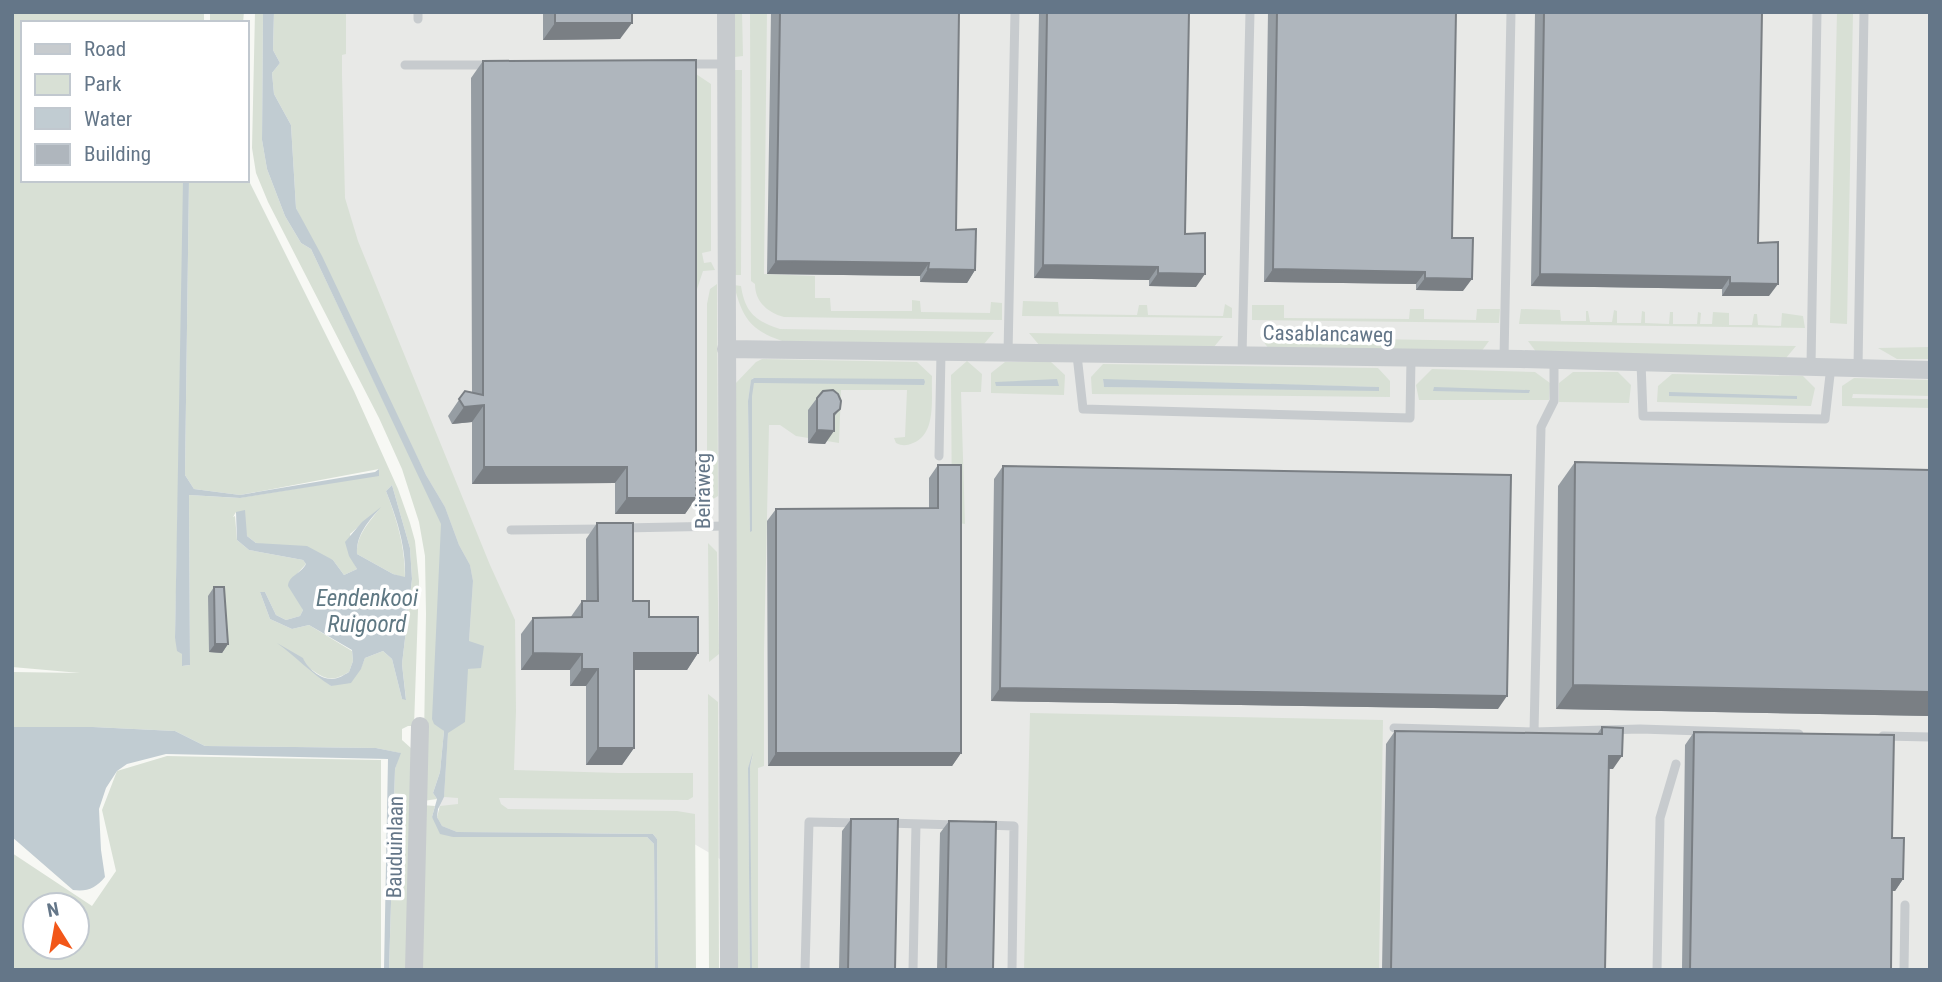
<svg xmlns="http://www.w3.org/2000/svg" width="1942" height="982" font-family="'Roboto Condensed',sans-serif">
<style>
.built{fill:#e8e9e7}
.green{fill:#d8e0d5;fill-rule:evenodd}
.water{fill:#c1ccd2}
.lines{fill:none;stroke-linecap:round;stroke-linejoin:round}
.lane{stroke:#c7cbce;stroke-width:9}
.street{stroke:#c7cbce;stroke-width:18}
.wall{fill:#969da3}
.shaded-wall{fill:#7a7f84}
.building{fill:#afb6bd;stroke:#7a7f84;stroke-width:2}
.labels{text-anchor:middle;stroke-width:7;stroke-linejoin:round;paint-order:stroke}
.street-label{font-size:21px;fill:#647688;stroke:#fff}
.water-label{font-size:23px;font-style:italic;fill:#5f7883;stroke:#fff}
</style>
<rect width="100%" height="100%" fill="#f7f8f4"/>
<path class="built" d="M314,12H1930V970H744L727,863L670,830L436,839L459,610L310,191Z"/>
<path class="green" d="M12,12H204V23H23V180H185L175,638L182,654L183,666L190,665L189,495L239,498L379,475V469L240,495L194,489L185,475L189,180H247V177L354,391L398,489L410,523L415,541L419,581L414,726H408L402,729V740L412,749L422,805L435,806L432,817L453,837H647L654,844L655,970H389L395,769L400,753L376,748L205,746L175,731L93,727H12V672L80,673L12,667ZM392,485L410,548L412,579L402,664L406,699H402L392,659L383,651L365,658L361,668L331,686L306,666C324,678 329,684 349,672L353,661L352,651L309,625L292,629L270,619L260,592H265L276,615L286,620L300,616L303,610L295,576L306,564L303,560L249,550L237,540L235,516L233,517L236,512L247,536L256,543L333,560L344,575L357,569L354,563L350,534L379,509C369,523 356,535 357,554L393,574L405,578C405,546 397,520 386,491Z
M210,12H244L243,23H210Z
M255,12H263L262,140L267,169L285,216L301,243L311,249L442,524L439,725L444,731L440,772L433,793L437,799L423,801L426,614L425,556L419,522L402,469L379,418L268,202L256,173L252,148Z
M274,12H346V54L342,55V75L345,198L358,241L490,565L515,620L516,711L514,770L619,773H693V797L688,800L499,798L501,804L508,809L677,811L695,814L696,970H658L657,839L653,834L457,832L442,826L437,817L440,806L458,804V798L444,797L448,732L468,669L481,667L469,641L473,581L470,565L459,545L445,507L426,475L296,208L291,125L274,94L272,73L280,63L273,50Z
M734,12H742L743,56L735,57Z
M750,12H767L764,274L815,276V298H830L831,311H912V300L920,301L921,312L990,313L991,302L1002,303V320L784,317C768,313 755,302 755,284L751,281Z
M1837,12H1853L1847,324L1830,323Z
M732,70H742L741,275H733Z
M693,72L711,84V251L702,253L704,263L711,262L715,270L703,271L693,301Z
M717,284L718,496L707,503V304L710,289Z
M734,285L741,286C745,312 755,321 780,329L994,332L984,344L782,341C750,330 742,317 734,285Z
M1023,301L1058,302L1059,314L1137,315L1139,305H1147L1148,315L1223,316L1225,304L1232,308V318L1022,316Z
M1252,305H1284V318L1409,319L1410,309H1424V319L1476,320L1477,309H1500L1499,323L1252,320Z
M1521,309L1560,310L1561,321H1586V311H1588L1590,322H1612L1614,310L1617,311V323H1641L1642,311L1645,312V323L1669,324L1670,312H1673V324H1697L1698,312L1701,313L1700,324H1712L1713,312L1729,313V325H1752L1754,314H1757L1758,325L1781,326L1782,313L1803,316L1805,328L1519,324Z
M1029,333L1223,336L1213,348L1040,346Z
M1260,337L1489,341L1481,352L1269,349Z
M1528,341L1796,346L1786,358L1537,353Z
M1930,347V359H1897L1878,348Z
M762,359L917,362L932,376C931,397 937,434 913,443C906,446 902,446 896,443L894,438L905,437L907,390H841L839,443L796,436L780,425H769L764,653V766L758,768V970H752L750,767L753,755L748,768L750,970H736L735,384L756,362ZM753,378L759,382L754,383L752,391L750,532L748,401L751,381Z
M967,361L982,374L981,392H961L965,524L952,522L951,375Z
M1005,362H1051L1065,375L1064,395L991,393V373Z
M1103,364L1378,368L1390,381V397L1092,394L1091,377ZM1103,380L1378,387L1379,390L1104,387Z
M1432,369L1535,372L1550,383L1549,400H1419L1416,385Z
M1573,372H1618L1631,385L1629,403L1559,402V383Z
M1672,374L1803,376L1815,388L1811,406L1657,402L1658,386Z
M1854,378L1930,380V396L1853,394L1852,398L1930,399V408L1842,406V386Z
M708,543L717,552L719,654L709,662Z
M708,694L718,702L719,970H709Z
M1030,713L1383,720L1379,970H1024Z
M167,756L381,760V970H12V853L92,906L116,871L102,810L117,771ZM35,905H77V947H35Z"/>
<path class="water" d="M263,12H274L273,50L280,63L272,73L274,94L291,125L296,208L322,256L426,475L445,507L459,545L470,565L473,581L469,641L484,646L481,668L468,669L465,722L448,733L444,797L438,809L437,817L442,826L457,832L653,834L657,839L658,970H655L654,844L647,837H453L440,834L432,817L437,799L433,793L440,772L444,731L434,724L432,719L441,524L311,249L301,243L285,216L267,169L262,140Z
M183,180H189L185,475L194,489L240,495L375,472L379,469V476L240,498L189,495L190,665L182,666V654L177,651L175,638Z
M754,378L924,379L925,382L924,385L754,383L752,396V531L750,532L748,401L751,380Z
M1057,379L1059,386H996L995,382Z
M1103,379L1379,387V391L1104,387Z
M1434,387L1530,390L1529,393L1433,391Z
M1669,392L1797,396V399L1669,396Z
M392,485L410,548L412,579L402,664L406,700L402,699L392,659L383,651L365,658L361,669L351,683L331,686C311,673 296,657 277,643L303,658C307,668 320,679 332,679C338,679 344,675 349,672L353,661L352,650L309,625L292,629L270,619L260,592H265L276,615L286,620L300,616L303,610L288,586C289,575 301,574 306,564L303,560L249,550L237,540L236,512L245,510L247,536L256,543L307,546L333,560L344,575L357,569L349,556L345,542L362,522L381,507C369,521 356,534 357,554L393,574L405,577C406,547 397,519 386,491Z
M12,727H93L175,731L205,746L376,748L401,753L395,769L389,970H384L388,759L166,754L127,764L117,771L106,788L99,809L101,850L105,877C96,888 87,892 73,890L12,837Z
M753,752L750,767L752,970H750L748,768Z"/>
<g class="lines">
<path class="lane" d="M418,12V19
M685,64H726
M405,65H489
M1008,354L1015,12
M1077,355L1083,409L1410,418L1411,358
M1242,356L1250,12
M1504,358L1511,12
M1641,362L1643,416L1825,419L1831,366
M1811,366L1817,12
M1858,367L1864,12
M939,456L941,353
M623,528L726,526
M511,530L602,529
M1394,728L1534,732L1640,729L1799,734
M1534,732L1541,427L1554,401V361
M1883,736L1930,737
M887,823L957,825
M985,825L1014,826L1012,970
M805,970L809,822L859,823
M913,970L916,824
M1657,970L1660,818L1676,764
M1904,970L1905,905"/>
<path class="street" d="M726,12L729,970
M726,349L1521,359L1930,370
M414,970L420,726"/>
</g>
<path class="wall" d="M543,12H632L620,39L543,40Z
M771,12H959L956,230L975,270L967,283L920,282V276L767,274Z
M1039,12H1189L1185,234L1196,287L1149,286V280L1034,278Z
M1268,12H1456L1452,238L1463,291L1416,290V284L1264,282Z
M1535,12H1762L1758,243L1769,296H1722V289L1531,286Z
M483,61L696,498L685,514H615V483L472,484V422L452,424L448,416L465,391L472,392L471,78Z
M817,398L840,409L834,417L825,444L808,443V410Z
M1575,462L1930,470V716L1556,709L1558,486Z
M938,465L961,753L952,766H768L767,521L776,509L929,508V478Z
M1003,466L1498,709L991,701L994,479Z
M597,523L633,601L649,617L698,653L687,670H634V748L622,765H586V686H570V670H521V634L533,618H570L582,601H586V539Z
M214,587L228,644L222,653L209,652L208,596Z
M1602,727L1613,769H1608L1605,970H1382L1386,744L1395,731L1597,734Z
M1694,732L1892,838L1903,879L1895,891H1892L1891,970H1682L1685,745Z
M851,819L895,970H839L842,831Z
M949,821L993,970H937L940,833Z"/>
<path class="shaded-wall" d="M555,23H632L620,39L543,40Z
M776,261L929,263L920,276L767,274Z
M1043,265L1158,267L1149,280L1034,278Z
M928,269L975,270L967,283L920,282Z
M1273,269L1425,272L1416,284L1264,282Z
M1158,273L1205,274L1196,287L1149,286Z
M1540,274L1730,277L1722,289L1531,286Z
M1425,278L1472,279L1463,291L1416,290Z
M1730,283L1778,284L1769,296H1722Z
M484,405L472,422L452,424L464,407Z
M817,430L834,431L825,444L808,443Z
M484,467H627L615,483L472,484Z
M627,498H696L685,514H615Z
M215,644H228L222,653L209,652Z
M533,653L582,654L570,670H521Z
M634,653H698L687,670H622Z
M582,669H598L586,686H570Z
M1573,685L1930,692V716L1556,709Z
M1000,688L1507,696L1498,709L991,701Z
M598,748H634L622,765H586Z
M776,753H961L952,766H768Z
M1609,756H1622L1613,769L1600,768Z
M1892,879H1903L1895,891H1883Z"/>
<path class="building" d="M555,12H632V23H555Z
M780,12H959L956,230L976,229L975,270L928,269L929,263L776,261Z
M1047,12H1189L1185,234L1205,233V274L1158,273V267L1043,265Z
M1277,12H1456L1452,238H1473L1472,279L1425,278V272L1273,269Z
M1544,12H1762L1758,243L1778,242V284L1730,283V277L1540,274Z
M696,60V498H627V467H484V405L464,407L459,399L465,391L483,395V61Z
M833,390L838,394L841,401L840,409L834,414V431L817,430V398L823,391Z
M1575,462L1930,470V692L1573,685Z
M938,465H961V753H776V509L938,508Z
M1003,466L1511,475L1507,696L1000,688Z
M597,523H633V601H649V617H698V653H634V748H598V669H582V654L533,653V618L582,617V601H598Z
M214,587H224L228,644H215Z
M1602,727L1623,728L1622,756H1609L1605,970H1391L1395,731L1602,734Z
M1694,732L1894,735L1892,838H1904L1903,879H1892L1891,970H1690Z
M851,819H898L895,970H848Z
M949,821L996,822L993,970H946Z"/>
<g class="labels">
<g class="street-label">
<text transform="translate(1328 334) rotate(1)" y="7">Casablancaweg</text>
<text transform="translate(703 491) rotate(-90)" y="7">Beiraweg</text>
<text transform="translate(395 847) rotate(-89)" y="7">Bauduinlaan</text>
</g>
<g class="water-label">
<text x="367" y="606">Eendenkooi<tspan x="367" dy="26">Ruigoord</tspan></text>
</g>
</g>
<rect width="1942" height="982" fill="none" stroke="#647688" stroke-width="28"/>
<rect x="21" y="21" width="228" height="161" fill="#ffffff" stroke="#c1c8cf" stroke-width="2"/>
<rect x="35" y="44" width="35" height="10" fill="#c7cbce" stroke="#c1c8cf" stroke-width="2"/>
<text x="84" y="56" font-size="21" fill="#647688">Road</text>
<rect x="35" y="74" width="35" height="21" fill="#d8e0d5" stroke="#c1c8cf" stroke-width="2"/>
<text x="84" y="91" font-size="21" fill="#647688">Park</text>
<rect x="35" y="108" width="35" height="21" fill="#c1ccd2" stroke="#c1c8cf" stroke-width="2"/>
<text x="84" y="126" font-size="21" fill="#647688">Water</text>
<rect x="35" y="144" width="35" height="21" fill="#afb6bd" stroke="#c1c8cf" stroke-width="2"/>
<text x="84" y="161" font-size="21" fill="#647688">Building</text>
<g transform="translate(56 926) rotate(349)"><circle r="33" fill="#ffffff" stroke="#c1c8cf" stroke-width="2"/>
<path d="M0-5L12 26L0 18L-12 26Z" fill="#f25719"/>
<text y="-10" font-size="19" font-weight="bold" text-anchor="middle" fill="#647688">N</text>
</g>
</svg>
